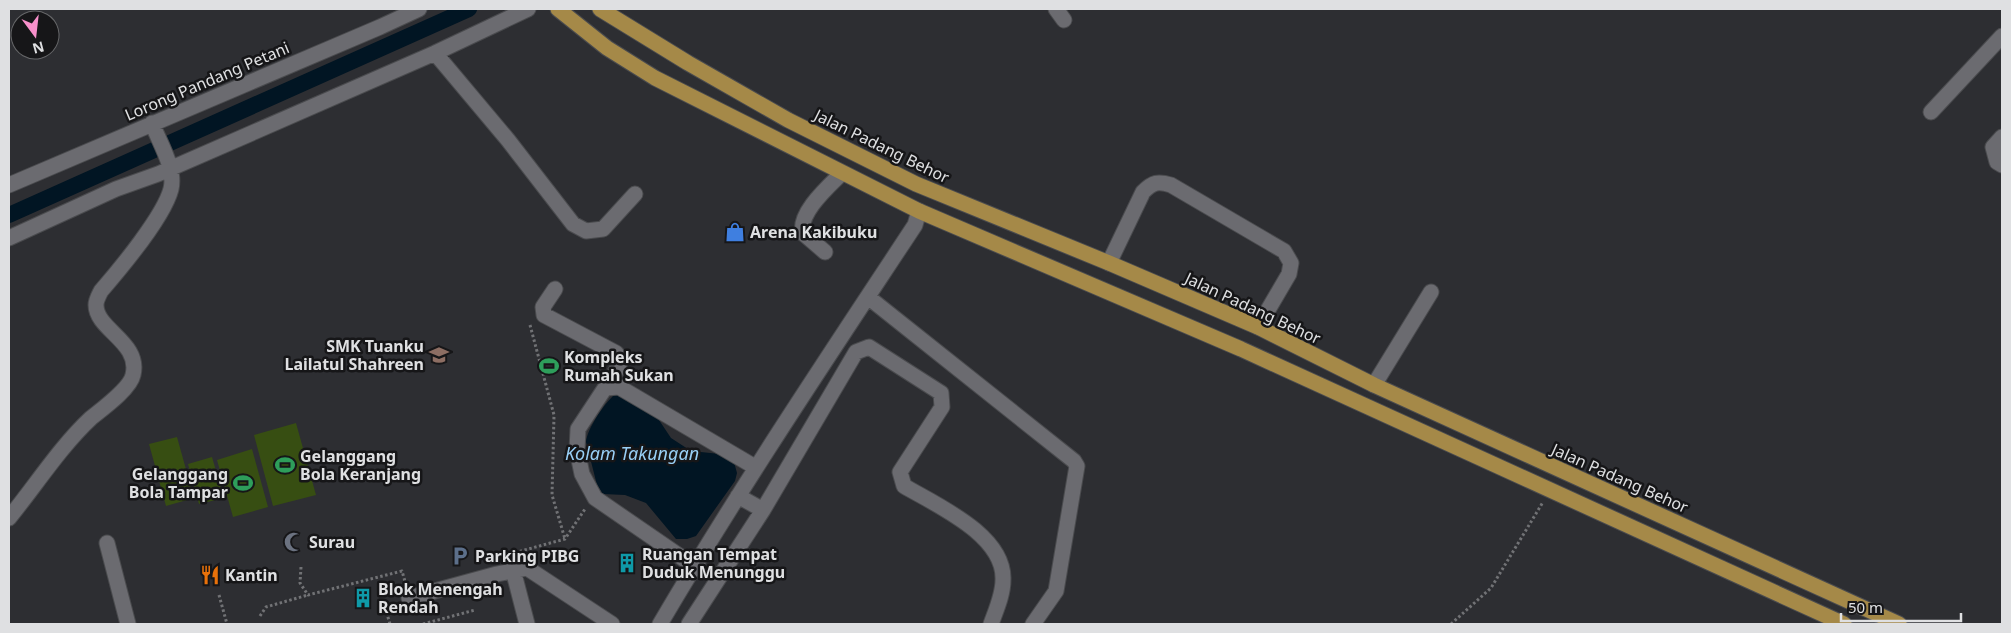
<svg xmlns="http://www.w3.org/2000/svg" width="2011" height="633" font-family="'Noto Sans',sans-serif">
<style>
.green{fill:#374e12}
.water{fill:#011523}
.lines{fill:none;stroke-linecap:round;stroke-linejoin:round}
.canal{stroke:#011523;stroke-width:16}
.minor-casing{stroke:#4a4b4e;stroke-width:17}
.major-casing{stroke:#4a4b4e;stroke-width:17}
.path{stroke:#717275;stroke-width:3;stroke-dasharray:2.5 2.5;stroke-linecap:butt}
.minor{stroke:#6b6b70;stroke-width:15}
.major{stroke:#a58948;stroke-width:15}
.labels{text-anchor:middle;stroke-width:5;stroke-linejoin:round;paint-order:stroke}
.street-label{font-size:16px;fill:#dfe0e2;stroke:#161618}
.poi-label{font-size:16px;font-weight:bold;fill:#dfe0e2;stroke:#161618;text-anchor:start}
.water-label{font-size:18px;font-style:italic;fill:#98cff6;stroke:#161618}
</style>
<rect width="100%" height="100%" fill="#2d2e32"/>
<path class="green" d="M296,423L316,495L273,506L254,435Z
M177,437L194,498L166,506L149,444Z
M252,449L268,507L233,517L217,460Z
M212,457L224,498L199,504L188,464Z"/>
<path class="water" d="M617,393L653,411L671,438L691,451L720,454L734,462L737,473L735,481L696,536L687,539H676L646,503L625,495L603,494L597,485L586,442C587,429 606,400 617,393Z"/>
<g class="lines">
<path class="canal" d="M9,215L469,9"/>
<defs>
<path id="minor" d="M1056,9L1064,20
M435,53L508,140L573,224L586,231L603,229L635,194
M1931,112L2002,36
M2002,137L1993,147L1997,162L2002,165
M9,185L380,27L419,9
M9,238L116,189L158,174L435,53L528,9
M825,252L803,233C798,213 828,187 842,173
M1109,263L1143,192C1153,182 1158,181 1171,185L1284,251L1291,263L1289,274L1258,327
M555,289L543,307L544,315L616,353L621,359L618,368L605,388
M868,297L1074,461L1077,466L1056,591L1033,624
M1374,385L1431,292
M738,496L763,510
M9,518C36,485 60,447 91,418C102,409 130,389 133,375C141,342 96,330 96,305C96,300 99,295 101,291C120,269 164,216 171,189C176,168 159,142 152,123
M107,543L128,624
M694,566L595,498L582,474L577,450L578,429L605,388L619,387L755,467
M513,570L527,624
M409,598L497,574L527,568L612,624
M660,624C740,488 828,357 915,225L919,211
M689,624L763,510L856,352L869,347L941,393L942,407L900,472L904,486C936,505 1005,535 1003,580C1003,595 996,610 991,624"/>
<path id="major" d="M558,9L607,48L655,78L919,211L1241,349L1844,624
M600,9L688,63L788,120L916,184L1109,263L1258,327L1374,385L1899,624"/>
</defs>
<use href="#minor" class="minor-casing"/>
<use href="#major" class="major-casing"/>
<path class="path" d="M530,325L554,415L552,495L565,539
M510,554L565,539L585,509
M301,567L300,583L308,595L402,571L406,585
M219,595L227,624
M260,616L266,607L308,595
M390,624L387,614L401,610
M423,624L475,610
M1451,624L1491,588L1543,502"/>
<use href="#minor" class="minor"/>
<use href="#major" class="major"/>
</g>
<defs>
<symbol id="shop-bare" viewBox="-9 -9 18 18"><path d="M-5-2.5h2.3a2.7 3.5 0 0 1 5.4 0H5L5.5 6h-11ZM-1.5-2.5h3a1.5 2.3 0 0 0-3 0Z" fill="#3f7fe0" stroke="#161618" stroke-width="2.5" paint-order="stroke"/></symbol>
<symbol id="school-bare" viewBox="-9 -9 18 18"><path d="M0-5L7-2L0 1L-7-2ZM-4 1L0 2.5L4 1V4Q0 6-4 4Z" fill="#8d6e63" stroke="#161618" stroke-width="2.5" paint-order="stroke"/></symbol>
<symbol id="stadium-bare" viewBox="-9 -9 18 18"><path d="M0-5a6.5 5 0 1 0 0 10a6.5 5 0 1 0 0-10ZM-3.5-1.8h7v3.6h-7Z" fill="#2e9e5b" stroke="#161618" stroke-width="2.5" paint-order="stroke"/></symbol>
<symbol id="mosque-bare" viewBox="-9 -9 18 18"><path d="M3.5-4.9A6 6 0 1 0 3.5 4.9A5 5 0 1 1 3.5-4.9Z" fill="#6b7280" stroke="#161618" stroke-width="2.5" paint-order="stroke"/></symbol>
<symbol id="parking-bare" viewBox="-9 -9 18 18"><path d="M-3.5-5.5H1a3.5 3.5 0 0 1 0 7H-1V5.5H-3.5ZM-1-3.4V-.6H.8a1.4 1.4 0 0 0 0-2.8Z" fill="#5c6f8a" stroke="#161618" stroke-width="2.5" paint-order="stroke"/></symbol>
<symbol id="building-bare" viewBox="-9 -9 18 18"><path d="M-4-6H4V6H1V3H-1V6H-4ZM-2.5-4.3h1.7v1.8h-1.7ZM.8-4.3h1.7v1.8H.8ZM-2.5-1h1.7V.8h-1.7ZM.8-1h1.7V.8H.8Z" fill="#0f9aa8" stroke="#161618" stroke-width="2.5" paint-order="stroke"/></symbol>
<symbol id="restaurant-bare" viewBox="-9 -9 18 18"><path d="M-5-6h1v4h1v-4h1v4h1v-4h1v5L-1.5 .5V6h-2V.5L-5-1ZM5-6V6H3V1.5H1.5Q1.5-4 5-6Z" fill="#e8710a" stroke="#161618" stroke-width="2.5" paint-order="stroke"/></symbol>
</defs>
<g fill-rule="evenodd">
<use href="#shop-bare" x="721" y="218" width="28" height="28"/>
<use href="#school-bare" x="425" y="341" width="28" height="28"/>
<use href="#stadium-bare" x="535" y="352" width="28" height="28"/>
<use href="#stadium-bare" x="271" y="451" width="28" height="28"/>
<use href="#stadium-bare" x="229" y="469" width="28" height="28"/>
<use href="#mosque-bare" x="280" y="528" width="28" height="28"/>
<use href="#parking-bare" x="446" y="542" width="28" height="28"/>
<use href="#building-bare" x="613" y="549" width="28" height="28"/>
<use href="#restaurant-bare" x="196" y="561" width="28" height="28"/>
<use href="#building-bare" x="349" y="584" width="28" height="28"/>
</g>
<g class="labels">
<g class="street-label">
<text transform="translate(207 81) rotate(-23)" y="6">Lorong Pandang Petani</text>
<text transform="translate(882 146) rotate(26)" y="6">Jalan Padang Behor</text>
<text transform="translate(1253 308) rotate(25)" y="6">Jalan Padang Behor</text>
<text transform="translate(1620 478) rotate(24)" y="6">Jalan Padang Behor</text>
</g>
<g class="poi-label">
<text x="750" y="238">Arena Kakibuku</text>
<text x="424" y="352" text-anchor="end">SMK Tuanku<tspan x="424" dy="18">Lailatul Shahreen</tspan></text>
<text x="564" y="363">Kompleks<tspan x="564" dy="18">Rumah Sukan</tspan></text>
<text x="300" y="462">Gelanggang<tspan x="300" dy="18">Bola Keranjang</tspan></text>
<text x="228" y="480" text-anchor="end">Gelanggang<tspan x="228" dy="18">Bola Tampar</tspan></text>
<text x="309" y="548">Surau</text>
<text x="642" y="560">Ruangan Tempat<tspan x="642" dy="18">Duduk Menunggu</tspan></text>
<text x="475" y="562">Parking PIBG</text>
<text x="225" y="581">Kantin</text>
<text x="378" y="595">Blok Menengah<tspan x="378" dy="18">Rendah</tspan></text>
</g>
<g class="water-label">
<text x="632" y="460">Kolam Takungan</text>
</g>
</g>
<rect width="2011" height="633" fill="none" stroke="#dfe0e2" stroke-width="20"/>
<g transform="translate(35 35) rotate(165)"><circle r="24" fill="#161618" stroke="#666769"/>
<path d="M0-4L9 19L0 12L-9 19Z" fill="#f890cb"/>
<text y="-8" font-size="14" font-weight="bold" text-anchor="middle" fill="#dfe0e2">N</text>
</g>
<path d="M1841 613v8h120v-8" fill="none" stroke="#dfe0e2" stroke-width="2.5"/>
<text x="1848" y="613" font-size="15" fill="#dfe0e2" stroke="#161618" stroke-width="4" paint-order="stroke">50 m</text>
</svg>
